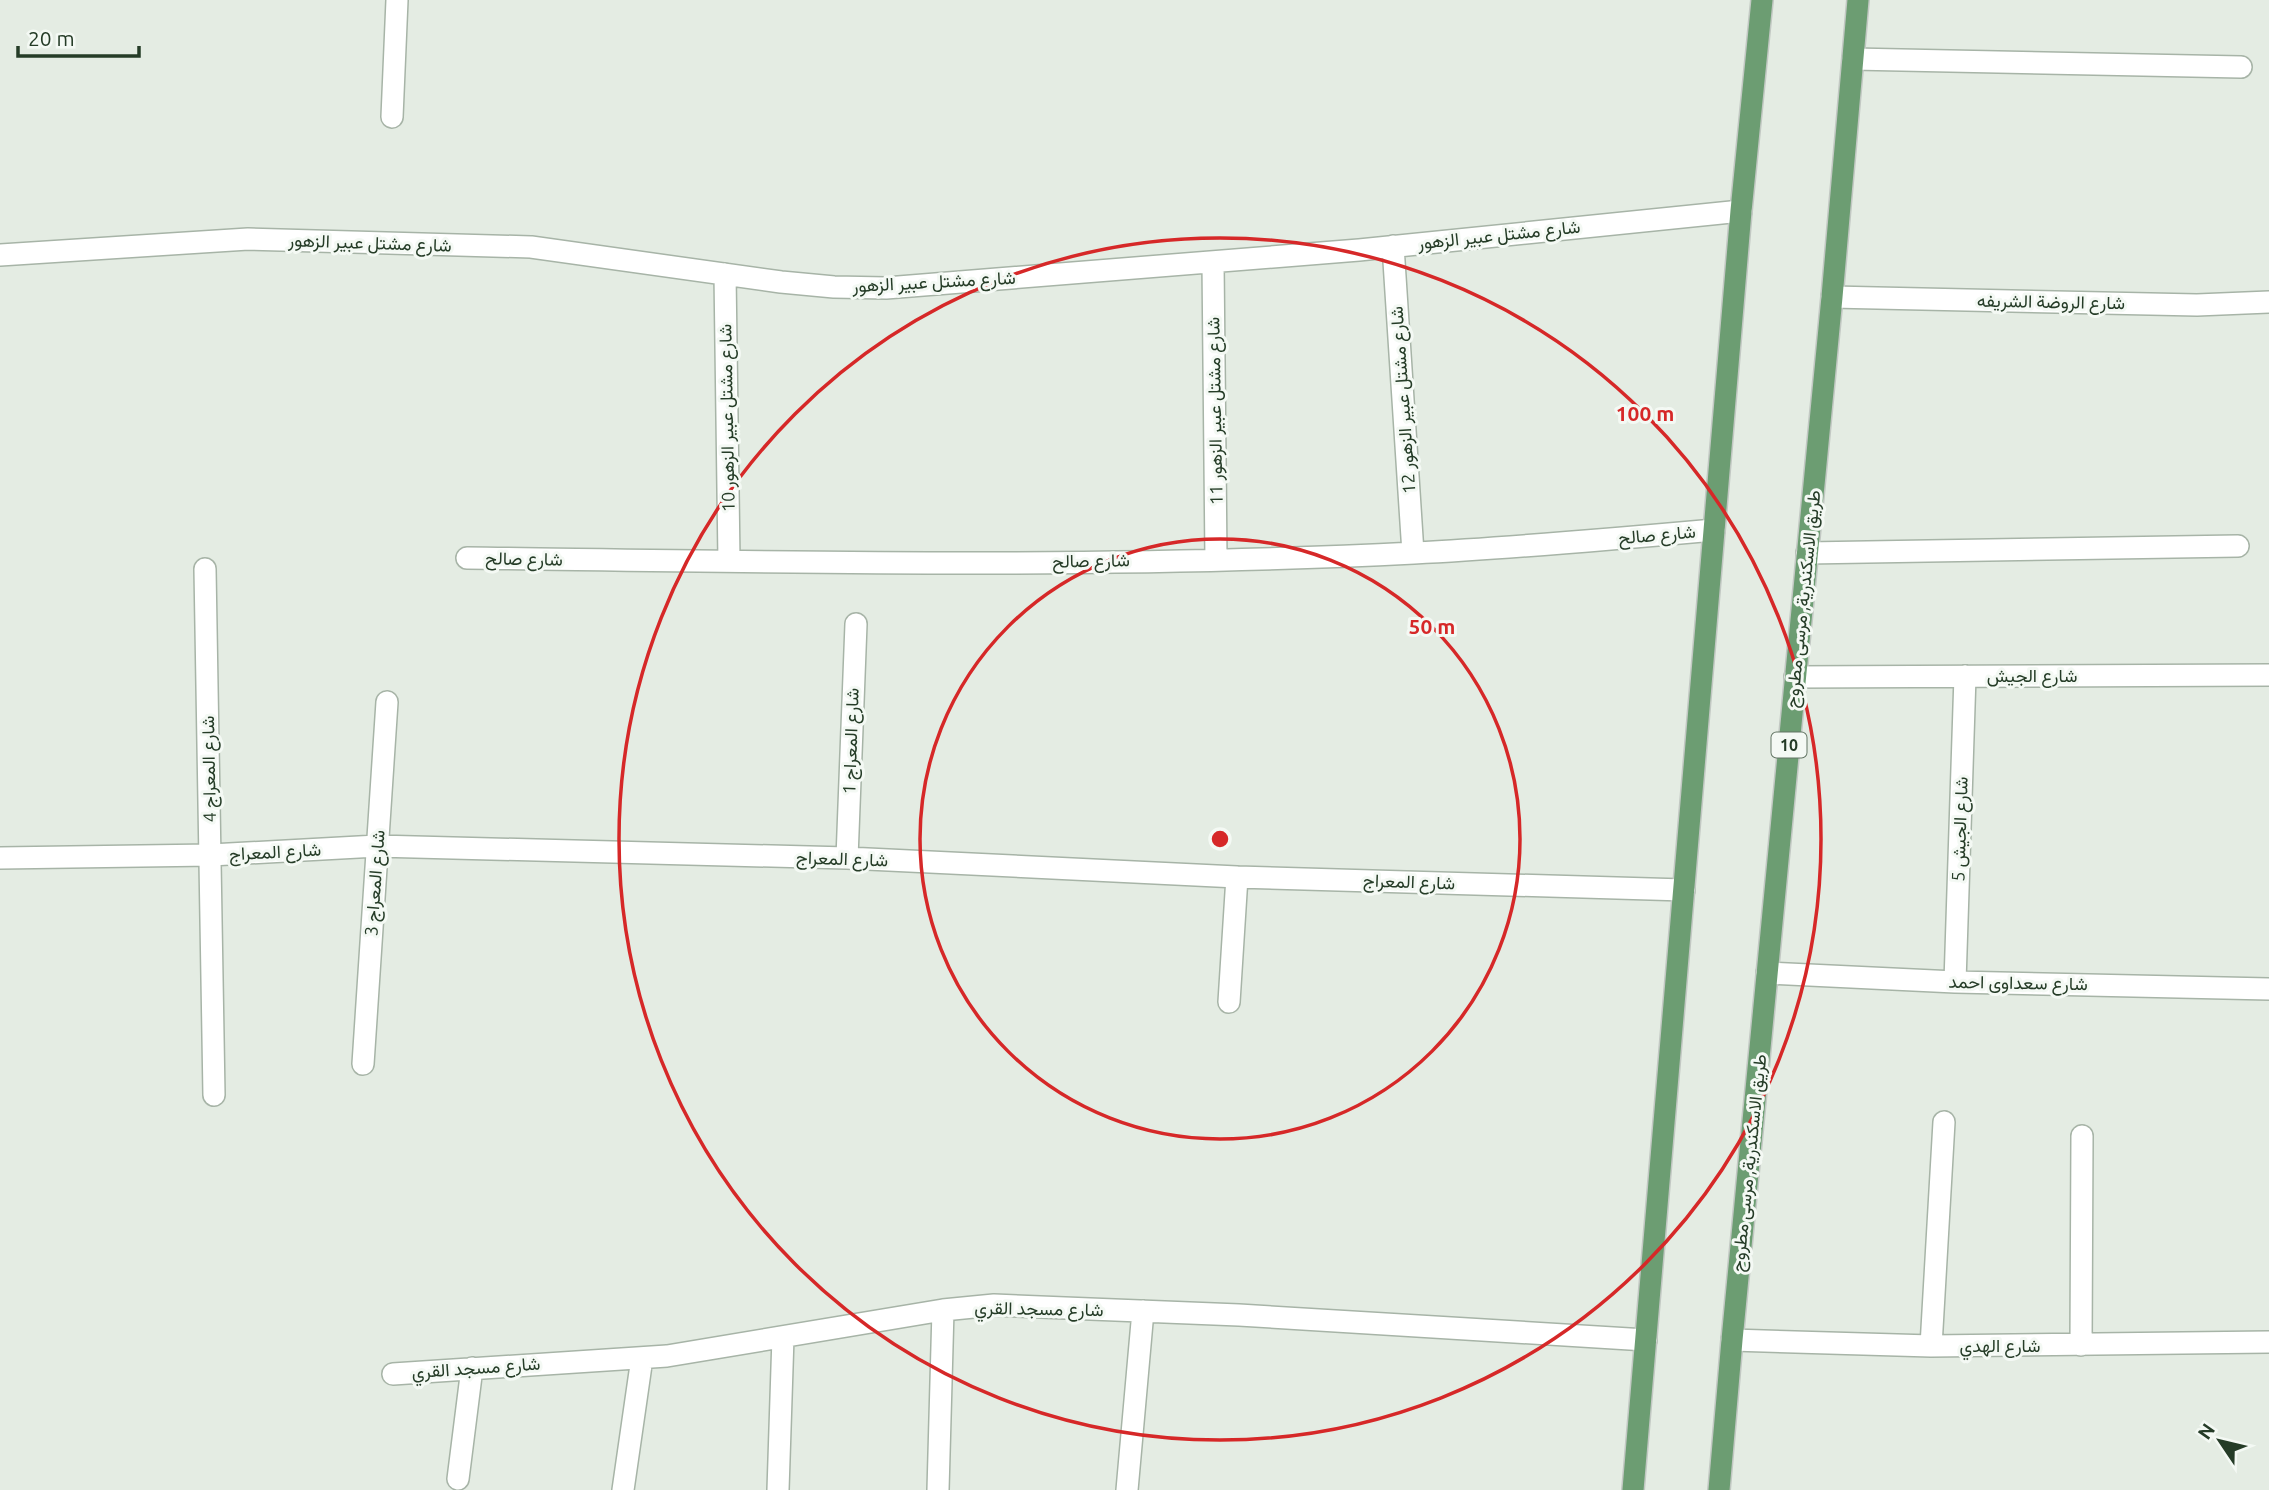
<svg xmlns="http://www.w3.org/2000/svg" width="2269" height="1490" font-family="Ubuntu,Vazirmatn,sans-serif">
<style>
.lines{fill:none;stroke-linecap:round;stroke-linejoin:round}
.minor-casing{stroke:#a7b4a7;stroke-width:24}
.major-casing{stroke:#c2c8c3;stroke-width:24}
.minor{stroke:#fff;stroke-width:21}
.major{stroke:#6c9d72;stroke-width:21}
.ring{fill:none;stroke:#d62828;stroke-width:3.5}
.labels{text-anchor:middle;stroke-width:6;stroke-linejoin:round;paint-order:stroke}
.shield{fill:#f4f9f4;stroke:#637564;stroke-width:2}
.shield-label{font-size:16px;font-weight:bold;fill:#253c27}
.street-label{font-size:18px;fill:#253c27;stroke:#f4f9f4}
.centre{fill:#d62828;stroke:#f4f9f4;stroke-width:3.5}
.ring-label{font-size:21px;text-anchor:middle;font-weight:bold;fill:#d62828;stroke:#f4f9f4;stroke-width:6;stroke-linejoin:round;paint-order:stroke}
</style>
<rect width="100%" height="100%" fill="#e4ece3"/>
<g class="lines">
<defs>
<path id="minor" d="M1853,59L2241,67
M392,117L397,0
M1393,246L1413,553
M0,255L248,239L531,247L781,282L834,287L886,288L1359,250L1741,211
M1213,262L1216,560
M725,274L729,561
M1832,297L2197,305L2269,302
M1807,553L2238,546
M467,558C783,562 1099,569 1414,553C1514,548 1614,539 1714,530
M205,569L214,1095
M1795,677L2269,675
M0,858L211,855L377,846L847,858L1237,877L1684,890
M847,858L856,624
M1767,973L1955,982L2269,989
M1955,982L1965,676
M1229,1002L1237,877
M363,1064L387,702
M1732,1340L1931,1346L2269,1342
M2081,1345L2082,1136
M1931,1346L1944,1122
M393,1374L667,1356L943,1310L994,1305L1239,1315L1646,1340
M458,1479L472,1368
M623,1490L642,1358
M778,1490L783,1337
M938,1490L943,1310
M1127,1490L1143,1311"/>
<path id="major" d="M1633,1490L1741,211L1762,0
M1719,1490L1732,1340L1832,297L1858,0"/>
</defs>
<use href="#minor" class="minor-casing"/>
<use href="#major" class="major-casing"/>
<use href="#minor" class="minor"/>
<use href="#major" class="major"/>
</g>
<g class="ring">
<circle cx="1220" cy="839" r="300"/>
<circle cx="1220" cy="839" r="601"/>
</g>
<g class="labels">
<rect class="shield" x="1771.5" y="732.5" width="35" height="25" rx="5"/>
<g class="shield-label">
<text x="1789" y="751">10</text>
</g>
<g class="street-label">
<text transform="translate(1499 235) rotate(-6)" y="6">شارع مشتل عبير الزهور</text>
<text transform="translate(370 243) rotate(2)" y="6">شارع مشتل عبير الزهور</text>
<text transform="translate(934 282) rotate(-3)" y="6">شارع مشتل عبير الزهور</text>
<text transform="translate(2051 302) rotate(1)" y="6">شارع الروضة الشريفه</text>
<text transform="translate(1403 400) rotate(-94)" y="6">شارع مشتل عبير الزهور 12</text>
<text transform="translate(1215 411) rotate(-91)" y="6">شارع مشتل عبير الزهور 11</text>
<text transform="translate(727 418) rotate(-91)" y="6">شارع مشتل عبير الزهور 10</text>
<text transform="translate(1657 535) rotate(-5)" y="6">شارع صالح</text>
<text transform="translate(524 559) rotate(1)" y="6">شارع صالح</text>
<text transform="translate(1091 561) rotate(-1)" y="6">شارع صالح</text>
<text transform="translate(1803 599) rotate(-84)" y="6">طريق الاسكندرية, مرسى مطروح</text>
<text x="2032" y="682">شارع الجيش</text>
<text transform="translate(851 741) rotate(-88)" y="6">شارع المعراج 1</text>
<text transform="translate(209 769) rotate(-91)" y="6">شارع المعراج 4</text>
<text transform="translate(1960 829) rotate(-88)" y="6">شارع الجيش 5</text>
<text transform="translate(275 852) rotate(-3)" y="6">شارع المعراج</text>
<text transform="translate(842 859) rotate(2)" y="6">شارع المعراج</text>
<text transform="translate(1409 882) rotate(2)" y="6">شارع المعراج</text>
<text transform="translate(375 883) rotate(-86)" y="6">شارع المعراج 3</text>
<text transform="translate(2018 983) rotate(1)" y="6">شارع سعداوى احمد</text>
<text transform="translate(1749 1163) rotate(-84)" y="6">طريق الاسكندرية, مرسى مطروح</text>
<text transform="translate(1039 1309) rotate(1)" y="6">شارع مسجد القري</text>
<text x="2000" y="1352">شارع الهدي</text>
<text transform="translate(476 1368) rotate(-4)" y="6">شارع مسجد القري</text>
</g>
</g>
<circle cx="1220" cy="839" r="10" class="centre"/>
<g class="ring-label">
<text x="1645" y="421">100 m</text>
<text x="1432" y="634">50 m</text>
</g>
<g transform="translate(2220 1441) rotate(305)" stroke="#f4f9f4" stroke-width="5" paint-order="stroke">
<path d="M0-5L12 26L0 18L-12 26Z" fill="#253c27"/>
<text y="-10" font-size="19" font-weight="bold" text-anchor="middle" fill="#253c27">N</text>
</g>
<path d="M18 46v10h121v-10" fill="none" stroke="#253c27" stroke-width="3.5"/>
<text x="28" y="46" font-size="21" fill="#253c27" stroke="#f4f9f4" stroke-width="5" paint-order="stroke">20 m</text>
</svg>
